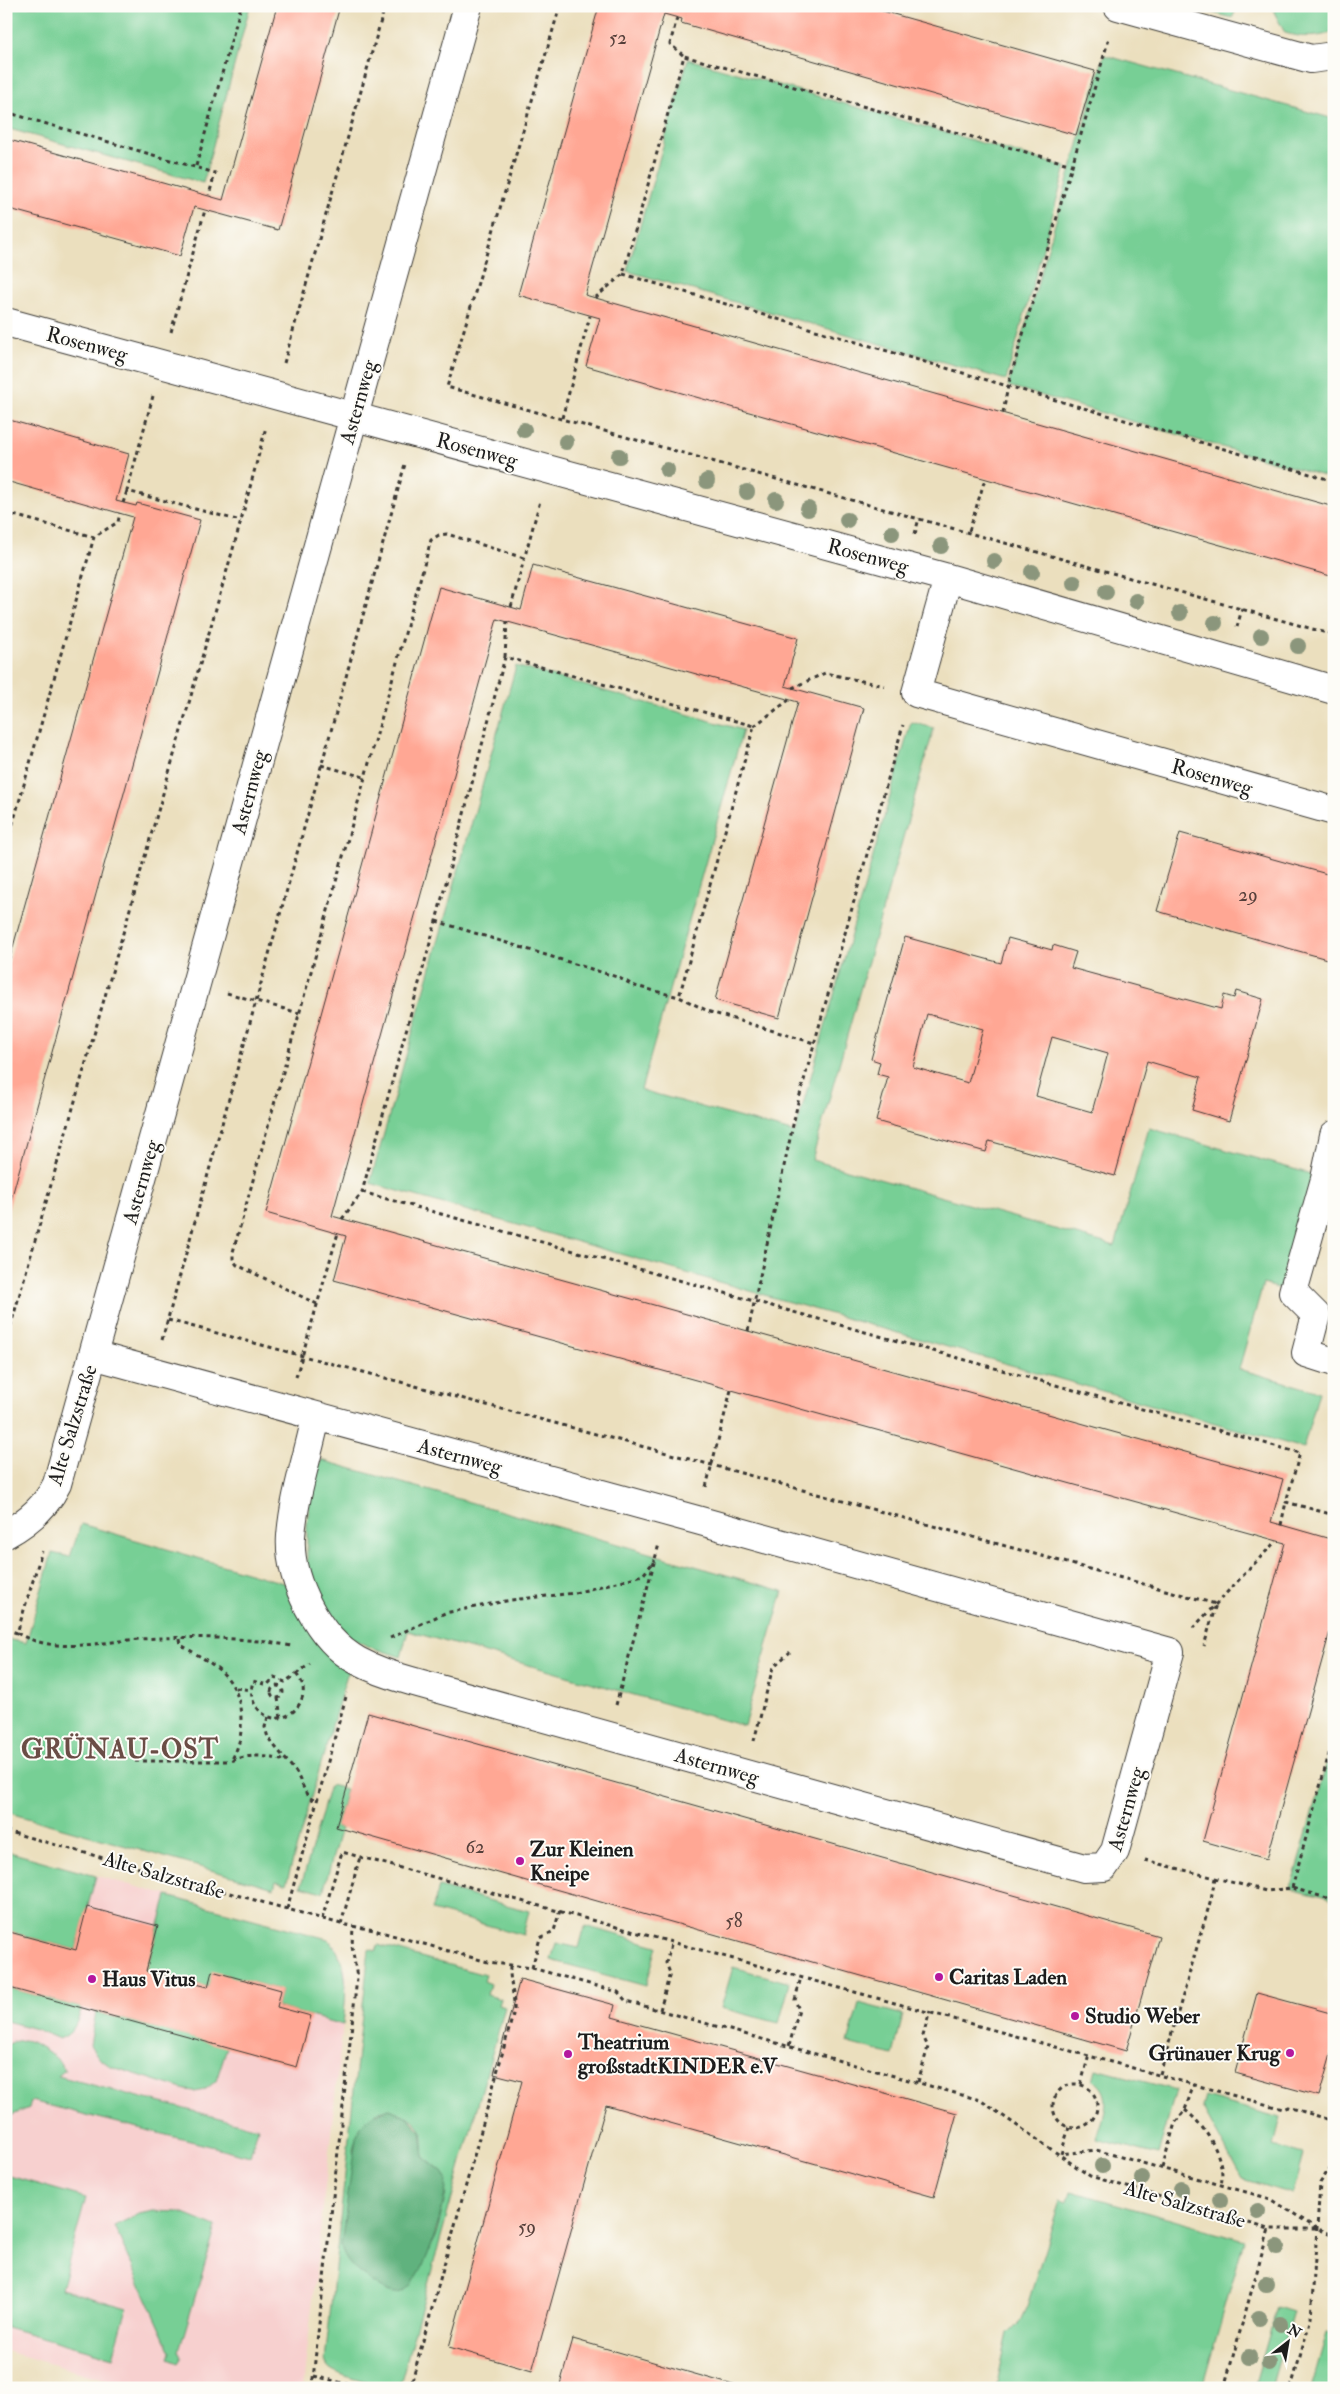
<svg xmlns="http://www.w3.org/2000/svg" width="1340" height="2394" font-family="'IM FELL Double Pica',serif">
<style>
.built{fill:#f7d0cf}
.green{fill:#77cf95;stroke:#4a7658;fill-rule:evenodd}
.forest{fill:#61b27e;stroke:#3e674d}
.building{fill:#ffa794;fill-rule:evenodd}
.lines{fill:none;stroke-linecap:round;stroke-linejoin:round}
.minor-casing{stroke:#3b3934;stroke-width:30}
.path{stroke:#3b3934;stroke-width:3;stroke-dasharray:4 4;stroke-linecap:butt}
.minor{stroke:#fff;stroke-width:28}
.tree{fill:#8b967c}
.poi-dot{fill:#b5179e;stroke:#fdfcf7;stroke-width:2}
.labels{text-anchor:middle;stroke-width:4;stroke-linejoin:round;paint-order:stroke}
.number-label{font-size:19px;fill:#553f3a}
.street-label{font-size:21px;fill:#1c1c1c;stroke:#fdfcf7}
.poi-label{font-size:21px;font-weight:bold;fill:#1c1c1c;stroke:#fdfcf7;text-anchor:start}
.district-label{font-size:26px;font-weight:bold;letter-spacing:1px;fill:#6b4d46;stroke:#fdfcf7}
</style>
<rect width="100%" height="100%" fill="#fdfcf7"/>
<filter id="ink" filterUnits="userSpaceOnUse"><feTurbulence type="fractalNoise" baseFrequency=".02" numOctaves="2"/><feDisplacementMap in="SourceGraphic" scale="10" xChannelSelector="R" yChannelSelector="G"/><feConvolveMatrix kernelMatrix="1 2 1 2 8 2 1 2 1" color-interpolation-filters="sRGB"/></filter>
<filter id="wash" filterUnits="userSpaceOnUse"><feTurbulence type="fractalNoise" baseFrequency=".0096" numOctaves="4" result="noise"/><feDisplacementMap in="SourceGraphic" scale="20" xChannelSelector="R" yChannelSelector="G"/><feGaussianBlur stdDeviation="1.12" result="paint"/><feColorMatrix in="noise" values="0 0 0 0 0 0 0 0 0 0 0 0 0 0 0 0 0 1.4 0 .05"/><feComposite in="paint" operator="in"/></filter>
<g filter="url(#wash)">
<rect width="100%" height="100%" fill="#ebdfbe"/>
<path class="built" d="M6,1851L328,1939L336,1947L346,1972L347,1987L303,2388H134L6,2351Z"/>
<path class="green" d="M6,6H250L203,183L6,128Z
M1189,6H1238L1232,18Z
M1275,6H1334V32C1316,38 1303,38 1285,33L1274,12Z
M1104,55L1334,119V479L1008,386Z
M688,59L1066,167L1006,380L627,271Z
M516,666L743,730L641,1090L795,1133L911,722L934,728L812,1160L1115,1246L1149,1128L1325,1178L1293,1292L1263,1284L1239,1369L1319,1392L1303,1448L370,1183Z
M321,1460L783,1591L744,1726L408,1631L401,1657L367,1646L349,1636L326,1611L307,1574V1524L311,1488Z
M81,1524L287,1584L348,1671L286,1884L276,1881L274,1888L6,1812V1639L26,1643L52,1553L70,1557Z
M1334,1737V1899L1291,1888Z
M330,1785L346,1789L336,1827L341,1828L323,1892L301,1886Z
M6,1851L96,1876L76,1950L6,1931Z
M439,1887L529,1911L523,1935L432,1910Z
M167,1896L328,1939C351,1963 346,1994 343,2025L277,2007L281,1990L213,1972L208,1987L146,1971Z
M585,1926L657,1946L646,1986L551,1960L556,1943L579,1948Z
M378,1945L485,1975L483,1981L490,1984L487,1995L501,1999L499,2005L505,2007L399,2388C384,2388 346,2378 332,2370C328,2368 327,2365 325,2361L369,1949L376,1951ZM382,2110C397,2112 417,2116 422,2133C424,2141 422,2149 424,2157L437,2167L446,2193L437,2232L427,2255L411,2283L353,2151C356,2132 364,2118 382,2110Z
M733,1967L790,1983L779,2023L721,2008Z
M6,1987L82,2008C77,2022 74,2034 59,2039L36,2029L6,2021Z
M859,2003L903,2015L893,2055L848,2043Z
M96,2012L227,2047L216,2081L206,2089L194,2091L186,2090L110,2066L99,2058L90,2045Z
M23,2040C36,2041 60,2058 65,2070L58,2076L258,2128L250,2156L31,2101L29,2108L6,2118V2046L12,2042Z
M1096,2069L1176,2090L1158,2155L1097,2139C1102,2119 1116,2094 1093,2080Z
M1205,2097L1281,2118L1274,2146L1303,2154L1292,2194L1242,2179L1202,2107Z
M6,2175L86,2198L61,2289L127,2308L113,2357L6,2327Z
M1071,2191L1244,2240L1202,2388H996L1008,2333L1020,2321L1027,2306L1060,2200L1068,2202Z
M153,2211L179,2212L216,2227L179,2351L182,2357L178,2363L169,2359L171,2352L114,2226L139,2214Z
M1277,2307L1293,2312L1271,2388H1254Z
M1334,2328V2336L1329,2350L1334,2352V2388H1311L1327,2332L1332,2333Z"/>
<path class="forest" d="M390,2109L408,2117L421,2131L424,2157L443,2172L447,2179C446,2201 424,2293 396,2293C387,2293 376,2285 369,2280C356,2271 343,2261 341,2245L356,2137C362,2121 373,2112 390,2109Z"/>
<g id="blocks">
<path class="building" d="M277,6H340L278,230L194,207L180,256L6,208V139L223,200Z
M599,6H865L1095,71L1076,135L681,23L682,19L664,14L585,295L1334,507V577L586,366L600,318L518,295Z
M6,419L129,454L116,501L136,506L137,503L200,520L7,1214L6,972L133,517L6,481Z
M533,565L798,638L785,686L864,708L779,1018L715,1000L798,702L497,619L332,1216L1283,1479L1271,1522L1334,1540V1617L1267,1859L1203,1841L1285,1543L334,1280L346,1236L266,1213L439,587L521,610Z
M1180,833L1334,876V961L1157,911Z
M905,937L1001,963L1008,938L1052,950L1053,945L1076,952L1071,968L1221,1009L1224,995L1234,998L1236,991L1263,999L1229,1121L1192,1110L1201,1077L1147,1061L1115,1176L989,1141L986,1152L876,1121L888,1077L877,1074L880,1062L871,1059ZM927,1014L983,1029L968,1083L913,1067ZM1052,1037L1108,1053L1092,1112L1036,1096Z
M368,1713L1159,1936L1126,2051L336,1827Z
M87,1907L158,1926L146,1971L208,1987L212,1971L281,1990L277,2007L311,2016L297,2067L6,1987V1931L76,1950Z
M520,1979L615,2005L612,2017L957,2113L934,2197L606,2105L532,2371L449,2347L522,2081L494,2074Z
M1257,1993L1334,2014V2044L1319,2096L1235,2073Z
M573,2339L740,2387V2388H559Z"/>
</g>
</g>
<g filter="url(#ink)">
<use href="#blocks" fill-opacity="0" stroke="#3b3934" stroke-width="1"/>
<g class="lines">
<defs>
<path id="minor" d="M1118,6L1311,59L1334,56
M6,322L948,578L1334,690
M948,578L916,693L1334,811
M1334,1135L1325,1179L1293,1292L1316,1315L1306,1353L1334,1362
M93,1355L697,1520L1170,1652L1115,1851L1104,1867L1084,1868L411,1681C393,1676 375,1670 358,1661C319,1640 288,1580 291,1536C294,1496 308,1456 316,1417
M6,1534C28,1522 46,1507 57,1484L468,6"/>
</defs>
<use href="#minor" class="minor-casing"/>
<path class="path" d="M560,6L447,387L1334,635
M677,18L670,44L684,56
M6,112L215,173L209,195
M196,166L241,6
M623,274L1334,481
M595,298L623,274L684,56L1072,165
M171,332L205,210
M284,363L385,6
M153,396L127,491L241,521
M1003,413L1008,386L1109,38
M562,418L590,316
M123,503L127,491
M6,513L94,537
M969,531L985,479
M915,534L919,518
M511,607L540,501
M1237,627L1242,609
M505,657L507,621
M792,688L825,673L885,686
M754,726L789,700
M321,765L364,777
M6,848L94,537L118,522L120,513
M436,921L617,977L635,986L679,997
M227,993L299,1013
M362,1192L1300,1453L1286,1502L1334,1515
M342,1219L362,1192L436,921L505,657L754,726L679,997L710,1012L814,1043
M317,1304L237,1265L233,1260V1252L431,540L439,535L447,534L524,558
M168,1320L712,1465L1216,1604L1204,1646
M748,1331L798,1102L903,725
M162,1340L405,464
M6,1342L241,521L266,427
M296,1377L338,1233
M706,1487L731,1390
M1281,1525L1286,1502
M1193,1628L1276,1541
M6,1629L17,1633L42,1551
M17,1633C55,1655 99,1642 140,1639C190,1636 243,1637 292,1646
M390,1638L445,1613L511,1600L575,1593L643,1575L655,1560
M180,1639L181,1645C214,1665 240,1676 241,1719C242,1735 239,1747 231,1761C249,1754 263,1755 281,1760L285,1758
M296,1674C319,1697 282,1735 259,1710C251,1701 250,1692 253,1681L267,1685L274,1678L285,1682Z
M296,1674L310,1664
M271 1692a6 6 0 1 1 12 0a6 6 0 1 1-12 0Z
M236,1688L251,1690
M278,1698L281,1718
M616,1705L659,1544
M268,1717L265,1727L268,1738L296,1772L308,1797L316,1801
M754,1741L773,1667L790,1652
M135,1761H231
M6,1831L341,1924L374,1930L488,1962L532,1968L618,1992L626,2001L980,2100L1090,2176L1269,2229H1318L1334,2235
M1145,1860L1266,1891L1292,1888L1334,1900
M1292,1888L1334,1736
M287,1909L347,1693
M322,1919L342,1852L1283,2109L1288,2107L1334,2121
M341,1924L360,1857
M532,1968L540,1938L554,1931L560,1910
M660,2010L670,1973L666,1963L672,1941
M789,2046L799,2010L795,2000L801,1977
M1160,2074L1211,1899L1215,1878
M918,2082L928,2047L923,2036L930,2011
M1081,2084L1089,2055
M1053 2106a22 22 0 1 1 44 0a22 22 0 1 1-44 0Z
M1185,2110C1205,2125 1227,2160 1221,2185
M1069,2127L1061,2154L1096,2150L1271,2199L1316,2228
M1162,2168L1175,2123L1185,2110L1194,2084
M314,2376L363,2388
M312,2388L357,1978L352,1946L353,1927
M410,2388L514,2011C515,1994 509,1982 510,1965
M1224,2388L1269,2229
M1291,2388L1311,2318L1320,2183L1334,2162"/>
<use href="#minor" class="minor"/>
</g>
<g class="tree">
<circle cx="524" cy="430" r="8"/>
<circle cx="566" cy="442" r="8"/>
<circle cx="619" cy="456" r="8"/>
<circle cx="667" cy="470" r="8"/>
<circle cx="707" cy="481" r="8"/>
<circle cx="747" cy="492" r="8"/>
<circle cx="776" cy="500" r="8"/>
<circle cx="808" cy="509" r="8"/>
<circle cx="847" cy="520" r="8"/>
<circle cx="892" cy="533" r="8"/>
<circle cx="941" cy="546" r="8"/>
<circle cx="994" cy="561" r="8"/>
<circle cx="1032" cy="572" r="8"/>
<circle cx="1074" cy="583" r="8"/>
<circle cx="1106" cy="592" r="8"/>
<circle cx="1136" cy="601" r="8"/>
<circle cx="1180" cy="613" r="8"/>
<circle cx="1215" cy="623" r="8"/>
<circle cx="1261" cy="636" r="8"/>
<circle cx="1298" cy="646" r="8"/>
<circle cx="1102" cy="2166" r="8"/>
<circle cx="1142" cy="2178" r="8"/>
<circle cx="1181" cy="2189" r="8"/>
<circle cx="1220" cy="2200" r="8"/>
<circle cx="1258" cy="2211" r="8"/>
<circle cx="1277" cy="2247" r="8"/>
<circle cx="1266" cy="2284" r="8"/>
<circle cx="1259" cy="2318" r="8"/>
<circle cx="1280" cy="2324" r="8"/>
<circle cx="1249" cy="2357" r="8"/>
<circle cx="1269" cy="2363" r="8"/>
</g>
</g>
<g class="poi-dot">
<circle cx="520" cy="1861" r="5"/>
<circle cx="939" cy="1977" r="5"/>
<circle cx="92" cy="1979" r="5"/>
<circle cx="1075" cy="2016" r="5"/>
<circle cx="1290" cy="2053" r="5"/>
<circle cx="568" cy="2054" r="5"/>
</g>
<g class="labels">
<g class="number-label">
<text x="618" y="44">52</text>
<text x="1248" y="901">29</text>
<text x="475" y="1853">62</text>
<text x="734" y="1927">58</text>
<text x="527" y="2233">59</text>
</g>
<g class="street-label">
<text transform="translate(87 344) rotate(15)" y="7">Rosenweg</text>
<text transform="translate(358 402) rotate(-74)" y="7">Asternweg</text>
<text transform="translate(477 450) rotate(15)" y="7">Rosenweg</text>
<text transform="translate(868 556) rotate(15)" y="7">Rosenweg</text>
<text transform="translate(1212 777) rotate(16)" y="7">Rosenweg</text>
<text transform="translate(249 792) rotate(-75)" y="7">Asternweg</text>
<text transform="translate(141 1182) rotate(-74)" y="7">Asternweg</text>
<text transform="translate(72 1425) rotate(-73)" y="7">Alte Salzstraße</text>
<text transform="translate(460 1456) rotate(15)" y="7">Asternweg</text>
<text transform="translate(717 1766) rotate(16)" y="7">Asternweg</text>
<text transform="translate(1126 1809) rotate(-74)" y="7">Asternweg</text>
<text transform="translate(164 1875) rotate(16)" y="7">Alte Salzstraße</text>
<text transform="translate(1185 2204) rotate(16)" y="7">Alte Salzstraße</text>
</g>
<g class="poi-label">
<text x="530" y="1856">Zur Kleinen<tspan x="530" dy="24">Kneipe</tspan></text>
<text x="949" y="1984">Caritas Laden</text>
<text x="102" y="1986">Haus Vitus</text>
<text x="1085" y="2023">Studio Weber</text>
<text x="578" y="2049">Theatrium<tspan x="578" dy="24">großstadtKINDER e.V</tspan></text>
<text x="1280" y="2060" text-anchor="end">Grünauer Krug</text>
</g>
<g class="district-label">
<text x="120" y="1758">GRÜNAU-OST</text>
</g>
</g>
<rect width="1340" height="2394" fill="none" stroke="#fdfcf7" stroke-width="25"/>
<g transform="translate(1288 2342) rotate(31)" stroke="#fdfcf7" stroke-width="4" paint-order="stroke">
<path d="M0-4L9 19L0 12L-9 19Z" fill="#1c1c1c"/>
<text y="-8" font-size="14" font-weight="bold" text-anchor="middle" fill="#1c1c1c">N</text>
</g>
</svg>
